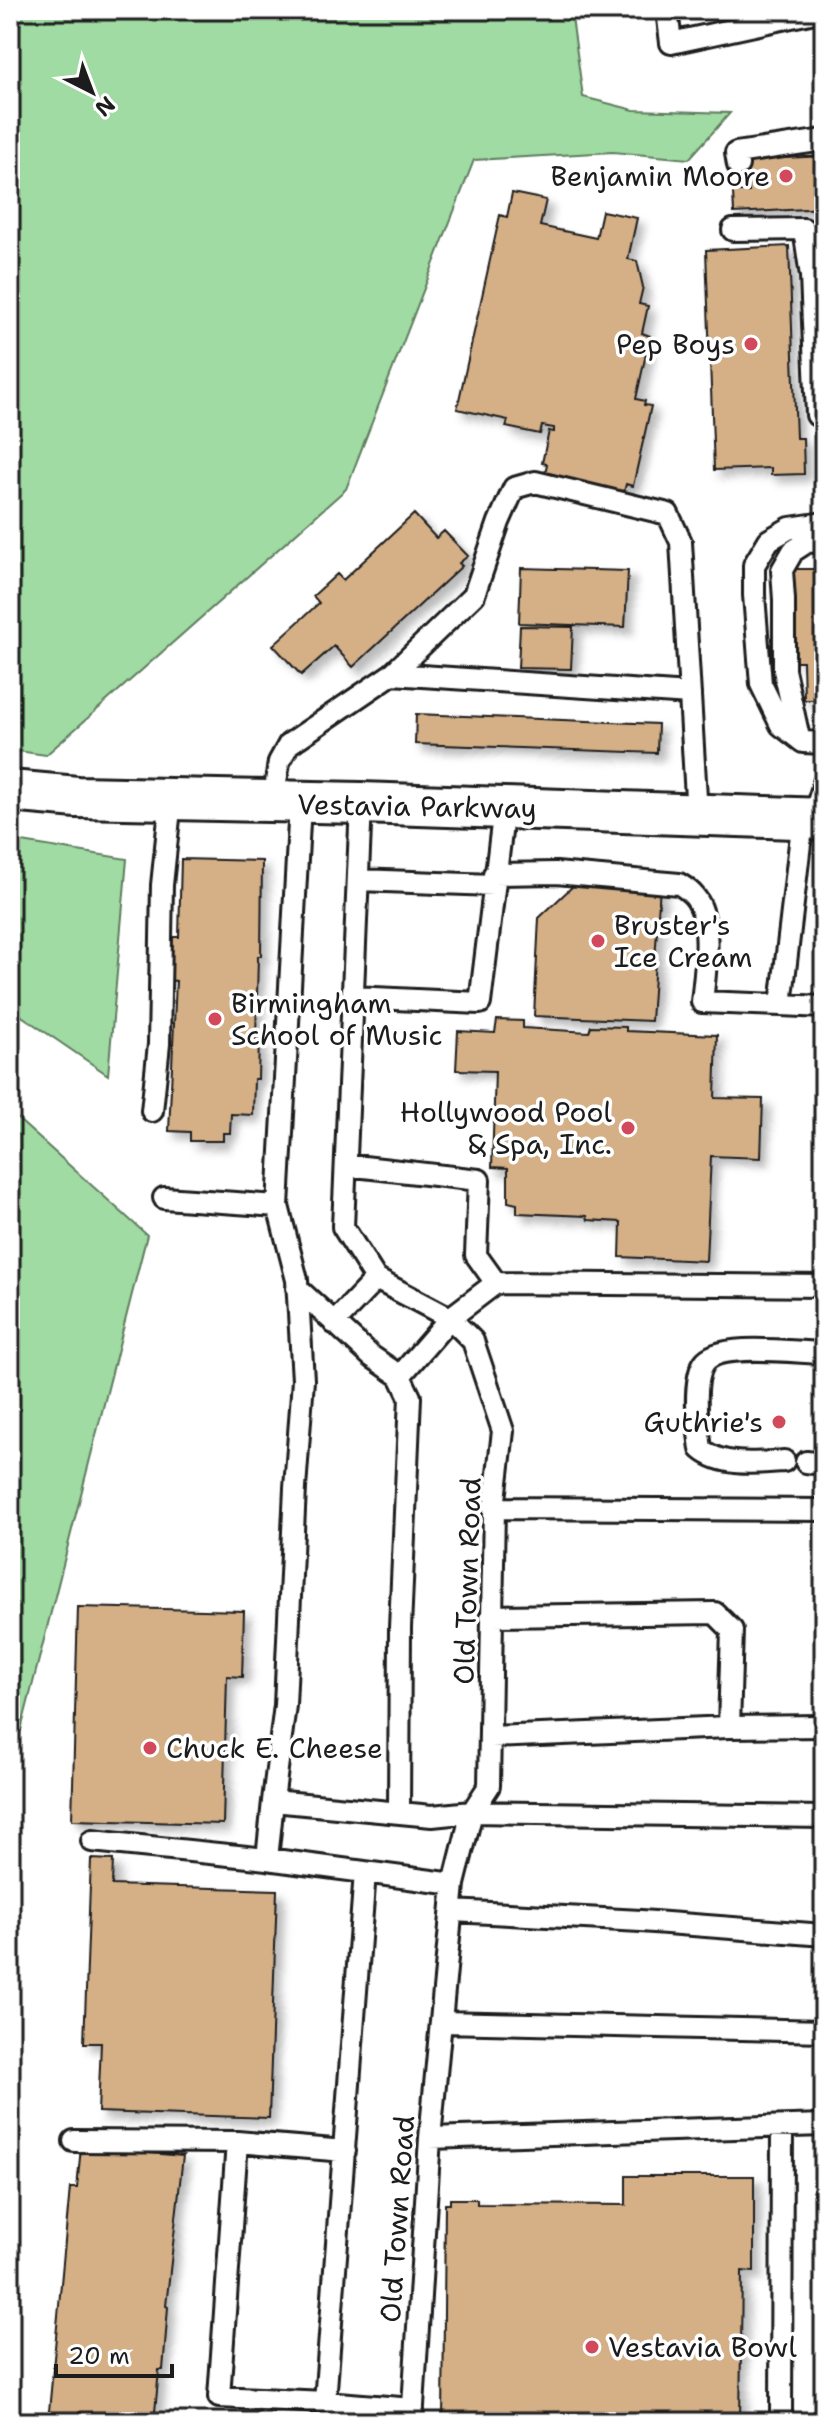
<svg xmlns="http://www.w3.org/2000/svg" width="834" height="2432" font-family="'Shantell Sans',sans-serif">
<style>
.green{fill:#9fdba2;stroke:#5e7c5f;stroke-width:2}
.building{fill:#d5b087;stroke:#1c1c1c;stroke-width:2;filter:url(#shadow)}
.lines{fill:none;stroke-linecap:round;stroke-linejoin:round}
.lane-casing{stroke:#1c1c1c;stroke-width:26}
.street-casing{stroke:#1c1c1c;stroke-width:46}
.lane{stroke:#fff;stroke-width:20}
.street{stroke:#fff;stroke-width:40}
.poi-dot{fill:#d1495b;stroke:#fff;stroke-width:3}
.labels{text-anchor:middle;stroke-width:7;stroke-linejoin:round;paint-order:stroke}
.poi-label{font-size:28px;fill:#1c1c1c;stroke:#fff;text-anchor:end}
.street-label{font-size:28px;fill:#1c1c1c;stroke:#fff}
</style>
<defs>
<filter id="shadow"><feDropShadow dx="7" dy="7" stdDeviation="4" flood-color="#0004"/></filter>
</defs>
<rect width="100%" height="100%" fill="#fff"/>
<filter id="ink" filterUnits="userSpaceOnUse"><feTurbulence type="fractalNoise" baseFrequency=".0125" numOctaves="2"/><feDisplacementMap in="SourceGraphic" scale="16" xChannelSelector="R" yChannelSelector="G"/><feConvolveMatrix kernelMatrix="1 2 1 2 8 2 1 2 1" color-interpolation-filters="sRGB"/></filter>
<g filter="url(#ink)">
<path class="green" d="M10,10H571L583,97L634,110L730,113L689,159L613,152L474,160L346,489L46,755L10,750Z
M10,840L127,859L108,1075L10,1008Z
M10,1112L147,1235L10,1773Z"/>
<path class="building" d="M824,156V208L734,213L733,192H749L747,160Z
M512,193L546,200L540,226L596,238L602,211L637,218L628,259L637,261L643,287L639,304L648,306L642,333L650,336L636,399L645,401L644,405L651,406L633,486L626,484L623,496L544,478L547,464L542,463L549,431L554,432V428L542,426L540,434L506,427L508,420L457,409L500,215L507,217Z
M789,246L796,438H803L804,474L771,475V468L714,470L706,250Z
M414,514L436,538L444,531L468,556L459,563L462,566L353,667L334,646L301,675L273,645L319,603L313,596L337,574L343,580Z
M521,568L628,571L625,627L519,623Z
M793,569H824V700H804L803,661H795Z
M520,626L573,627L571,669L518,668Z
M416,714L658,724L657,753L415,744Z
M181,859L262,861L261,956H258L256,1039H259L258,1079H254L253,1115L231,1114L230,1133H223V1141H190V1132L169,1131L176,981L168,980L169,937H179Z
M589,882L660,885L651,1021L534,1016L539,918L574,885L588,886Z
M497,1020L523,1021V1028L589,1032L591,1026L626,1027V1031L717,1035L715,1098L763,1099L761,1158L711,1156L706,1261L620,1257L621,1222L588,1220L587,1216L517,1213V1204L508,1202V1168L492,1167L495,1071L456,1070L458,1031L495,1033Z
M78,1607L244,1611L242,1677L227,1676L223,1824L72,1820Z
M91,1859L113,1860L112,1885L277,1890L269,2118L98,2112L101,2043H84Z
M81,2147L183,2156L166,2306L168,2307L163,2370H159L155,2412L157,2413V2422H48L70,2188H77Z
M626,2176H754V2272L742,2271L740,2422H443L445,2204H450V2199H477V2204L626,2205Z"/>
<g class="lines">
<defs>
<path id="lane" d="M667,10L671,43L824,10
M738,165L736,153L824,140
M733,230L804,229L811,276
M824,274L811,276L817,415H824
M824,523L790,528L769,540L754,565V595L761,684L781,725L803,742L824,743
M392,674L690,694
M799,738L784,670V600L782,570L793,551L807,542L824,541
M273,803L279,762L289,744L392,674L474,595L499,522L514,488L535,482L668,514L681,542L697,815
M361,803L343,1227L376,1279L450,1318L473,1341L503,1431L494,1508L489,1786L472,1812L454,1884L430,2138L412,2422
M803,818L781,1005L824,1007
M813,819L824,783
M494,874L556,873L679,884C684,887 690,891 694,896C714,919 705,973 702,1002L781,1005
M358,880L493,885
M353,997L480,1003L504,808
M152,1111L159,1044L162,885L171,799
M346,1165L479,1180L476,1255L496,1283
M164,1198L278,1206L300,804
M278,1206L297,1280L303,1380L295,1488L285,1705L273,1801L432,1816L472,1812L824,1817
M297,1288L371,1356L400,1376L410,1397L400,1628L399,1812
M334,1323L376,1279
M400,1376L450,1318L496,1283L824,1286
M784,1461C757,1463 722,1467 701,1449C698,1428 692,1382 704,1363C718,1341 799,1353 824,1353
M806,1462L824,1464
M494,1508L824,1510
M491,1616L715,1613L732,1630L729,1727
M491,1737L729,1727L824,1726
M273,1801L267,1859L454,1884
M92,1841L267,1859
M365,1872L325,2402L413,2409
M452,1911L641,1921L824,1935
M441,2022L824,2031
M430,2138L824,2125
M74,2141L237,2142
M325,2402L219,2397L237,2142L345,2151
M781,2422L782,2127"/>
<path id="street" d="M10,791L77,797L361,803L824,819"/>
</defs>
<use href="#lane" class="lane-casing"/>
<use href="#street" class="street-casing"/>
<use href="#lane" class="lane"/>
<use href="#street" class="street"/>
</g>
</g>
<g class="poi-dot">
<circle cx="786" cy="176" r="8"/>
<circle cx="751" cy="344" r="8"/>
<circle cx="598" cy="941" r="8"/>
<circle cx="215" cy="1019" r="8"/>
<circle cx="628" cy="1128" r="8"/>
<circle cx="779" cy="1422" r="8"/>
<circle cx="150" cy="1748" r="8"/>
<circle cx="592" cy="2347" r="8"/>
</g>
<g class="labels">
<g class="poi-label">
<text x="770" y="186">Benjamin Moore</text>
<text x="735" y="354">Pep Boys</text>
<text x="614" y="935" text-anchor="start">Bruster's<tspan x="614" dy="32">Ice Cream</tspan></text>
<text x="231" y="1013" text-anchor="start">Birmingham<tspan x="231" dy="32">School of Music</tspan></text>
<text x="612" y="1122">Hollywood Pool<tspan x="612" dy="32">&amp; Spa, Inc.</tspan></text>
<text x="763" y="1432">Guthrie's</text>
<text x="166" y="1758" text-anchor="start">Chuck E. Cheese</text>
<text x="608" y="2357" text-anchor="start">Vestavia Bowl</text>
</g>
<g class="street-label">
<text transform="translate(417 806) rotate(1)" y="10">Vestavia Parkway</text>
<text transform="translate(467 1581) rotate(-88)" y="10">Old Town Road</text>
<text transform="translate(397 2219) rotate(-86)" y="10">Old Town Road</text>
</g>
</g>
<rect width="834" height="2432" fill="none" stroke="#fff" stroke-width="40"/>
<rect x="20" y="20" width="794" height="2392" fill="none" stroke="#1c1c1c" stroke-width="3" filter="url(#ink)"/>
<g transform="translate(92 92) rotate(138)" stroke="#ffffff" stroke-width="6" paint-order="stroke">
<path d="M0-6L14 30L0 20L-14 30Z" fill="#1c1c1c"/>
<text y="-12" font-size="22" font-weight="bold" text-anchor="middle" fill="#1c1c1c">N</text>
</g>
<path d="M56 2364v12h116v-12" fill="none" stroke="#1c1c1c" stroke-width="4"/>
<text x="68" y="2364" font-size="24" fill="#1c1c1c" stroke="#ffffff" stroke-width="6" paint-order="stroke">20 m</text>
</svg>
